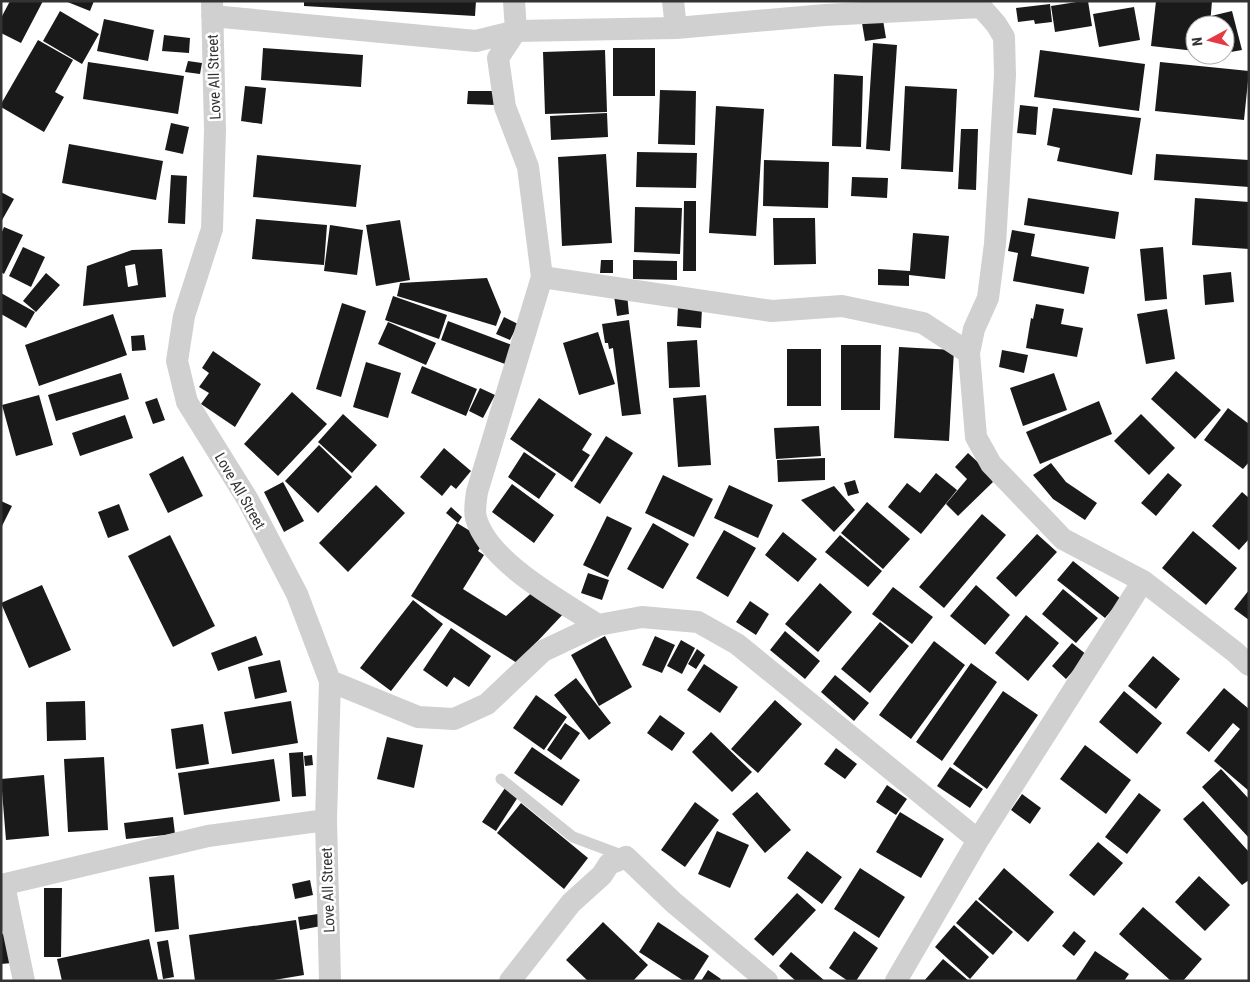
<svg xmlns="http://www.w3.org/2000/svg" width="1250" height="982" font-family="'Roboto Condensed',sans-serif">
<style>
.building{fill:#1a1a1a;fill-rule:evenodd}
.lines{fill:none;stroke-linecap:round;stroke-linejoin:round}
.lane{stroke:#d0d0d0;stroke-width:11}
.street{stroke:#d0d0d0;stroke-width:22}
.labels{text-anchor:middle;stroke-width:5;stroke-linejoin:round;paint-order:stroke}
.street-label{font-size:15px;fill:#333;stroke:#fff}
</style>
<rect width="100%" height="100%" fill="#fff"/>
<path class="building" d="M10,1H43L21,43L1,33V18Z
M65,1H94L90,11Z
M304,1H476L475,16L304,6Z
M1083,1H1088L1092,26L1055,32L1051,6Z
M1156,1H1212L1210,25H1195V51L1151,46Z
M1050,4L1052,22L1035,24L1034,20L1018,22L1016,8Z
M1134,7L1140,40L1099,47L1093,14Z
M60,11L99,34L82,64L43,41Z
M1232,11L1242,50L1225,53V25H1214L1211,16Z
M104,19L154,30L148,61L97,51Z
M883,20L886,38L865,41L862,23Z
M164,35L190,38L189,53L162,51Z
M38,40L73,60L55,92L64,97L44,132L1,107V104Z
M873,43L897,45L890,151L866,149Z
M263,48L363,55L361,87L261,80Z
M613,48H655V96H613Z
M605,50L607,112L545,114L543,52Z
M1040,50L1145,64L1139,111L1034,97Z
M188,61L202,63L200,74L185,72Z
M88,62L184,76L178,114L83,99Z
M1160,62L1249,71L1244,120L1155,111Z
M834,74L863,76L861,147L832,146Z
M245,86L266,88L262,124L241,121Z
M905,86L957,89L953,172L901,169Z
M660,90L696,91L695,145L658,144Z
M468,91H495V105L467,104Z
M1020,105L1038,107L1036,135L1017,133Z
M716,106L764,109L756,236L709,233Z
M1053,108L1141,118L1132,175L1057,161L1060,148L1047,145Z
M607,113L608,137L551,140L550,116Z
M171,123L189,127L183,154L165,150Z
M961,129H978L976,190L958,189Z
M69,144L163,161L156,200L62,183Z
M637,152L697,153L696,188L636,187Z
M606,154L612,243L562,246L558,157Z
M1156,154L1249,160V187L1154,180Z
M257,155L361,165L356,207L253,197Z
M764,160L829,162L828,208L763,206Z
M171,175L187,176L185,224L168,223Z
M852,177L888,178L887,198L851,196Z
M1,192L14,199L1,222Z
M1028,198L1119,212L1115,239L1024,225Z
M1195,198L1249,202V249L1192,245Z
M684,201H696V271H683Z
M635,207L682,208L680,254L634,252Z
M773,218H815L816,264L774,265Z
M256,219L327,225L324,265L252,259Z
M400,220L410,280L376,286L366,225Z
M330,225L363,230L357,275L324,271Z
M4,227L23,235L4,274L1,272V234Z
M1012,230L1035,234L1031,256L1089,267L1084,294L1013,281L1018,253L1008,251Z
M913,233L949,236L945,279L909,275V286L878,285V269L910,271Z
M23,247L45,257L31,287L9,276Z
M1163,247L1167,299L1145,301L1140,249Z
M162,249L166,297L83,306L87,266L132,250ZM135,264L138,285L128,287L125,266Z
M601,260H613V273H600Z
M633,260L677,261V280L633,279Z
M1231,272L1234,302L1205,305L1203,275Z
M46,273L60,285L36,312L23,301Z
M487,278L501,312L496,326L397,296L400,283Z
M1,293L35,312L26,328L1,314Z
M627,294L629,314L617,316L614,296Z
M393,296L447,315L439,339L385,320Z
M342,303L366,311L341,397L316,389Z
M1036,304L1064,309L1061,324L1083,328L1077,357L1026,348L1031,318L1033,319Z
M678,306L702,308L701,328L677,326Z
M1167,309L1175,359L1146,364L1137,314Z
M113,314L127,355L39,386L25,345Z
M504,317L518,324L510,340L496,334Z
M629,320L641,414L622,416L613,348L609,349L608,343H605L602,324Z
M448,321L512,345L505,364L441,340Z
M388,322L436,343L426,365L378,344Z
M598,332L615,384L579,395L563,343Z
M144,335L146,350L132,351L131,336Z
M697,340L700,387L669,388L667,342Z
M841,345H881L880,410H841Z
M899,347L954,350L949,441L894,438Z
M787,349H821V406H787Z
M1002,350L1028,355L1024,373L999,367Z
M213,351L261,384L235,427L201,404L209,393L199,387L209,373L202,368Z
M366,362L401,373L388,418L353,407Z
M422,366L477,389L466,416L411,393Z
M1176,371L1221,410L1195,439L1151,399Z
M121,373L129,399L56,421L48,395Z
M1054,373L1067,410L1023,426L1010,388Z
M480,388L495,395L483,418L469,411Z
M292,392L327,424L278,476L244,444Z
M39,395L53,445L16,456L2,405Z
M706,395L711,465L678,467L673,398Z
M157,398L165,420L153,424L145,402Z
M539,398L592,434L582,450L590,455L572,482L510,439Z
M1099,401L1112,434L1040,464L1026,432Z
M1228,408L1249,424V462L1243,469L1204,440Z
M343,414L377,445L352,473L318,442Z
M1141,414L1175,448L1149,475L1114,441Z
M125,415L133,438L80,456L72,433Z
M819,426L821,456L776,459L774,428Z
M606,436L633,453L600,504L574,487Z
M319,445L352,477L318,513L285,481Z
M444,448L471,471L456,489L451,485L442,496L420,477Z
M524,452L556,474L539,499L508,477Z
M968,453L981,465L993,482L958,516L946,504L967,479L955,467Z
M183,456L203,496L168,513L149,474Z
M825,458V480L778,482L777,460Z
M1051,463L1066,482L1097,503L1085,520L1053,499L1033,475Z
M936,473L957,490L921,534L888,507L907,483L920,493Z
M1168,473L1182,485L1156,516L1141,503Z
M663,475L713,499L694,537L645,513Z
M855,480L859,493L848,496L844,483Z
M283,482L304,521L284,532L264,492Z
M512,484L554,515L534,543L492,512Z
M376,485L405,513L348,572L319,543Z
M729,485L773,505L758,538L714,518Z
M834,486L855,510L834,532L801,500Z
M1242,492L1249,498V539L1239,550L1212,526Z
M1,501L12,506L1,528Z
M867,502L910,539L883,569L841,533Z
M119,504L129,530L108,538L98,512Z
M451,507L462,517L458,523L446,513Z
M982,514L1006,535L944,608L919,587Z
M607,516L632,528L608,577L583,565Z
M457,523L485,540L478,551L484,555L463,589L506,616L538,587L566,611L517,663L411,596Z
M653,523L689,544L663,589L627,569Z
M724,530L756,548L728,597L696,578Z
M1193,531L1237,568L1206,605L1162,568Z
M783,532L817,559L798,582L765,555Z
M1037,534L1057,552L1016,597L996,578Z
M170,535L215,626L173,647L128,556Z
M840,535L882,571L868,587L825,552Z
M1073,561L1121,599L1105,618L1057,580Z
M588,573L609,580L602,600L581,593Z
M820,583L852,612L818,652L785,624Z
M42,585L71,650L29,668L1,603Z
M976,585L1010,615L985,645L950,616Z
M893,587L933,617L912,644L872,614Z
M1063,589L1098,618L1076,643L1042,614Z
M1249,590V620L1234,609Z
M413,600L443,624L391,691L360,668Z
M750,601L769,614L756,635L736,622Z
M1026,615L1059,643L1028,681L995,653Z
M880,622L909,646L870,693L841,669Z
M451,628L491,656L469,687L454,677L447,687L423,670Z
M785,631L820,661L805,679L770,650Z
M256,636L263,655L218,671L211,653Z
M605,636L632,687L599,706L571,655Z
M655,636L675,645L662,673L642,665Z
M681,640L695,648L682,674L667,666Z
M934,641L965,665L911,739L879,715Z
M1072,643L1087,655L1066,679L1052,666Z
M697,649L705,655L696,669L688,664Z
M1153,656L1180,679L1156,709L1128,686Z
M280,660L287,692L255,699L248,667Z
M971,663L997,682L942,761L916,742Z
M704,664L738,687L720,713L687,690Z
M835,675L869,703L854,721L821,692Z
M576,678L611,723L589,740L554,695Z
M1224,688L1249,709V791L1214,761L1240,729L1233,723L1209,752L1186,733Z
M1003,691L1038,715L987,789L953,764Z
M1124,691L1162,723L1137,754L1099,722Z
M536,695L567,717L544,750L513,728Z
M775,700L802,724L758,773L731,749Z
M85,701L86,740L47,741L46,702Z
M291,701L298,743L232,754L224,712Z
M660,715L685,733L672,751L647,733Z
M565,723L580,733L561,760L547,750Z
M203,724L209,764L176,769L171,729Z
M711,732L752,772L732,792L692,752Z
M387,737L423,745L414,788L377,779Z
M1085,745L1131,780L1106,814L1060,779Z
M532,747L580,780L562,806L514,773Z
M836,748L857,764L845,779L824,764Z
M303,752L306,796L292,797L289,753Z
M312,755L313,765L305,766L304,756Z
M104,757L108,830L68,832L64,759Z
M274,759L280,801L184,815L178,773Z
M950,767L983,789L970,808L937,786Z
M1221,769L1249,799V838L1202,787Z
M44,775L49,836L6,840L1,779Z
M887,785L907,799L896,815L876,802Z
M505,788L518,797L496,831L482,822Z
M757,792L791,830L765,853L732,814Z
M1139,793L1161,810L1127,854L1105,837Z
M1022,794L1041,808L1030,824L1011,810Z
M1203,801L1249,852V880L1242,885L1183,819Z
M695,802L719,820L685,867L661,850Z
M521,803L588,858L564,889L497,833Z
M900,812L944,839L921,878L876,852Z
M173,817L175,834L126,839L124,823Z
M717,831L749,845L730,888L698,874Z
M1098,842L1123,863L1094,896L1069,875Z
M807,851L842,877L822,904L787,878Z
M860,868L905,897L879,938L834,909Z
M1004,868L1054,912L1028,942L978,899Z
M174,875L179,929L155,932L149,877Z
M1199,876L1230,905L1205,931L1175,902Z
M310,880L313,895L295,899L292,884Z
M44,888H62L61,957H44Z
M797,893L816,910L773,956L754,939Z
M976,900L1013,932L993,955L956,923Z
M1143,907L1202,959L1183,981H1171L1119,934Z
M318,914L321,926L300,930L298,917Z
M296,920L304,975L268,981H195L189,935Z
M603,922L648,965L633,981H588L566,960Z
M658,922L709,956L693,981H684L639,952Z
M954,925L989,957L970,979L935,947Z
M854,931L878,948L856,981H848L829,968Z
M1074,931L1086,941L1074,956L1062,946Z
M9,933L12,963L1,964V934Z
M149,939L158,980L62,981L57,959Z
M168,940L174,977L163,979L157,942Z
M1095,951L1129,974L1124,981H1075Z
M791,952L825,981H796L779,966Z
M943,959L969,981H924Z
M708,970L721,979L719,981H701Z"/>
<g class="lines">
<path class="lane" d="M501,779L573,837L624,856"/>
<path class="street" d="M212,1L215,130L212,229L184,316L177,361L187,402L248,500L297,594L330,681L326,820L330,981
M514,1L516,31L498,58L505,107L528,167L542,277L477,492C476,499 474,511 476,518C488,562 561,601 598,625
M212,16L476,41L516,31L676,28L673,1
M542,277L772,311L842,306L923,323L969,353
M1143,581L1235,652L1249,665
M330,681L418,717L454,719L487,704L543,651L598,625L642,617L698,622L737,644L978,840L1143,581L1063,539L991,464L976,437L969,353L974,329L988,298L995,244L1005,75L1004,37L996,24L981,7L825,15L676,28
M1,885L208,836L326,820
M4,885L24,981
M510,981L571,903L602,875L609,864L626,857L673,902L767,981
M896,981L978,840"/>
</g>
<g class="labels">
<g class="street-label">
<text transform="translate(214 77) rotate(-92)" y="5">Love All Street</text>
<text transform="translate(240 491) rotate(60)" y="5">Love All Street</text>
<text transform="translate(328 890) rotate(-92)" y="5">Love All Street</text>
</g>
</g>
<rect width="1250" height="982" fill="none" stroke="#333333" stroke-width="5"/>
<g transform="translate(1210 40) rotate(263)"><circle r="24" fill="#ffffff" stroke="#adadad"/>
<path d="M0-4L9 19L0 12L-9 19Z" fill="#e63946"/>
<text y="-8" font-size="14" font-weight="bold" text-anchor="middle" fill="#333333">N</text>
</g>
</svg>
